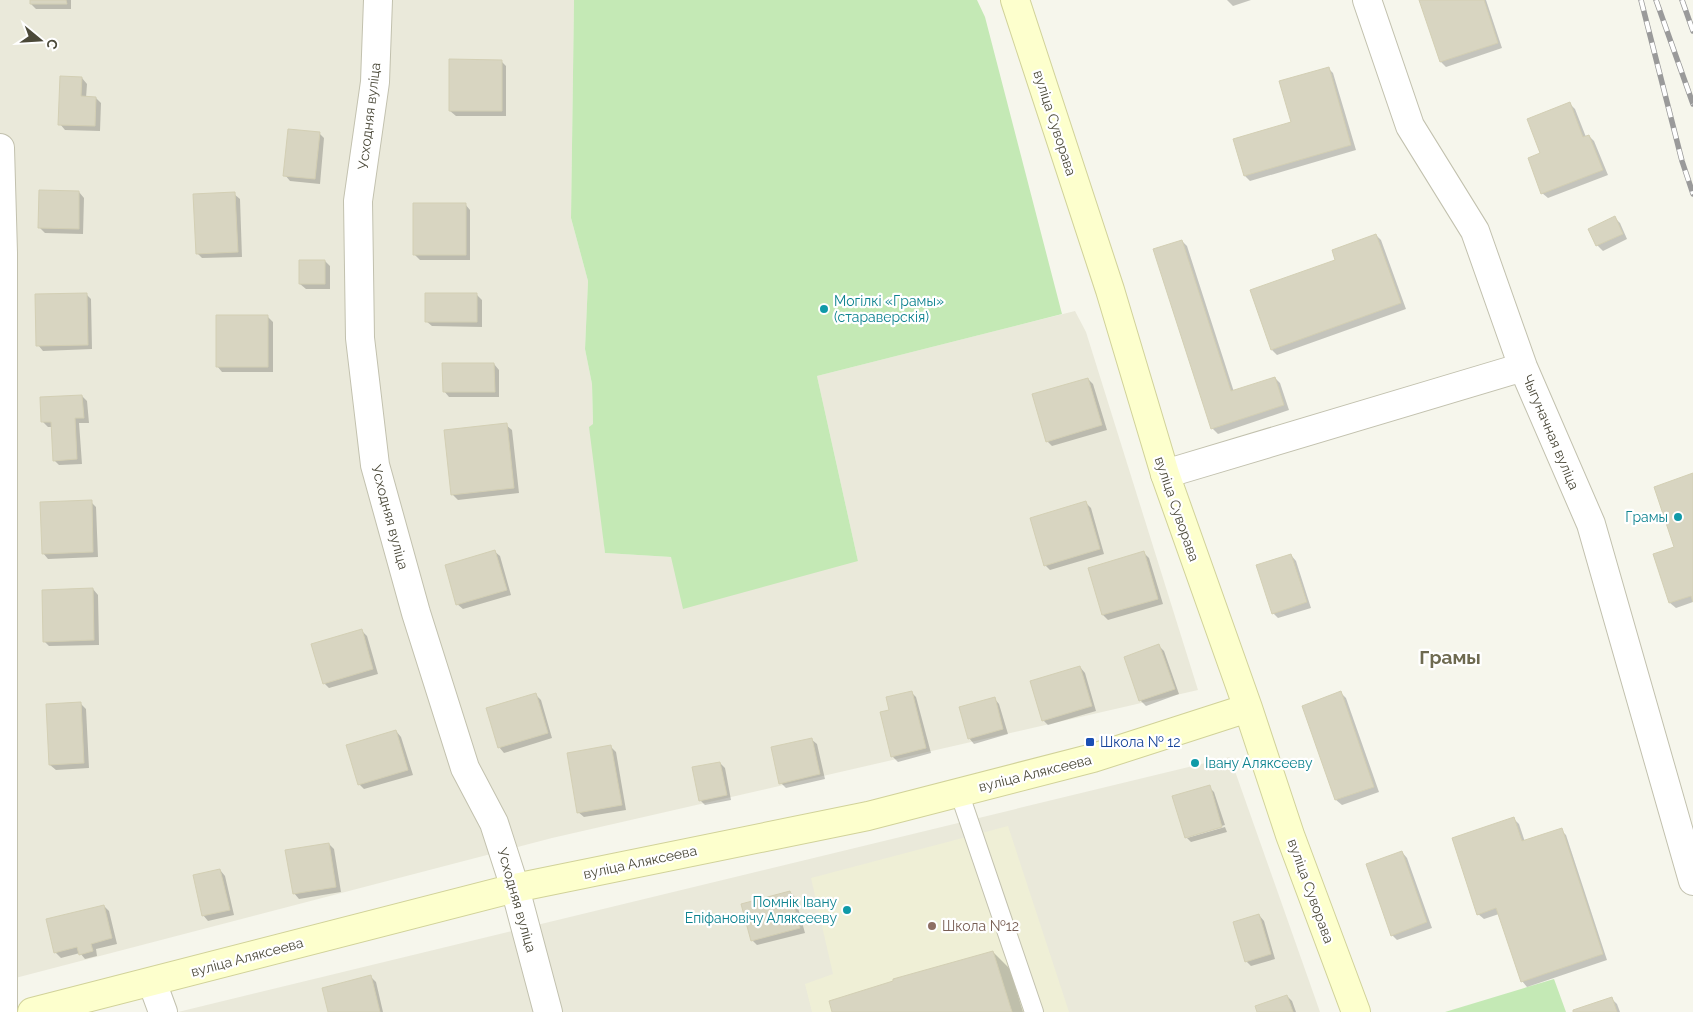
<svg xmlns="http://www.w3.org/2000/svg" width="1693" height="1012" font-family="Raleway,sans-serif">
<style>
.residential{fill:#eae9da}
.education{fill:#efefd6}
.green{fill:#c4e9b5}
.shadow{fill:#0003}
.building{fill:#d8d5c1;stroke:#d3cfb4}
.lines{fill:none;stroke-linecap:round;stroke-linejoin:round}
.lane-casing{stroke:#c2c1ae;stroke-width:20}
.street-casing{stroke:#c2c1ae;stroke-width:30}
.secondary-casing{stroke:#d1d299;stroke-width:30}
.lane{stroke:#fff;stroke-width:18}
.street{stroke:#fff;stroke-width:28}
.secondary{stroke:#fdffcd;stroke-width:28}
.rail-casing{stroke:#9a9a9a;stroke-width:5.5}
.rail{stroke:#fff;stroke-width:4;stroke-dasharray:11;stroke-linecap:butt}
.culture-dot{fill:#0f9aa8;stroke:#fff;stroke-width:2}
.transit-dot{fill:#1a4fb4;stroke:#fff;stroke-width:2}
.education-dot{fill:#8d6e63;stroke:#fff;stroke-width:2}
.labels{text-anchor:middle;stroke-width:4.5;stroke-linejoin:round;paint-order:stroke}
.street-label{font-size:14px;fill:#4b4939;stroke:#fff}
.culture-label{font-size:14px;fill:#0d838f;stroke:#fff;text-anchor:start}
.transit-label{font-size:14px;fill:#164399;stroke:#fff;text-anchor:start}
.education-label{font-size:14px;fill:#785e54;stroke:#fff;text-anchor:start}
.district-label{font-size:19px;font-weight:bold;fill:#6e6a50;stroke:#fff}
</style>
<rect width="100%" height="100%" fill="#f6f6ec"/>
<path class="residential" d="M0,0H574L571,218L588,281L585,349L592,384L593,424L605,553L671,557L858,561L817,376L1075,311L1086,332L1198,690L552,838L0,982Z
M1230,757L1320,1012H178Z"/>
<path class="education" d="M1008,826L1069,1012H812L805,984L833,974L811,878Z"/>
<path class="green" d="M574,0H977L985,17L1062,314L817,376L858,561L683,609L671,557L605,553L589,427L593,424L592,384L585,349L588,281L571,218Z
M1554,979L1566,1012H1445Z"/>
<path class="shadow" d="M31,0H71V9H36L31,4Z
M1227,0H1251L1233,6Z
M1420,0H1486L1502,48L1446,67L1441,62Z
M501,61L506,66V116H456L450,111Z
M1328,68L1333,73L1356,150L1250,181L1245,176L1293,123Z
M82,78L87,84L86,98H96L101,103L100,131L65,130L60,124Z
M1570,104L1575,109L1586,137L1589,136L1594,141L1608,175L1548,198L1542,193Z
M319,133L324,138L320,184L290,181L285,175Z
M79,192L84,198L83,234L45,233L40,228Z
M234,194L240,199L242,257L202,258L197,253Z
M465,204L470,210V260H420L414,254Z
M1615,218L1620,223L1627,239L1603,251L1597,245Z
M1376,235L1381,240L1406,309L1277,355L1272,350L1337,260Z
M1182,241L1187,246L1234,392L1275,378L1280,383L1289,410L1218,434L1212,428Z
M325,261L330,266V289H306L300,284Z
M86,294L91,299L92,349L43,351L38,345Z
M477,295L482,300V327L432,326L426,321Z
M267,316L273,322V372H222L217,366Z
M494,364L499,370V397H449L444,391Z
M1088,379L1093,384L1107,430L1052,446L1047,441Z
M82,396L87,401L89,423H79L82,464L59,465L54,460L52,427H48L43,422Z
M506,425L512,430L519,493L458,500L453,495Z
M1693,475V602L1676,608L1670,603L1654,555L1675,548Z
M91,502L96,507L98,557L48,559L43,553Z
M1086,503L1091,508L1104,554L1050,570L1045,565Z
M494,551L500,556L511,595L463,609L457,604Z
M1144,553L1149,558L1163,604L1108,620L1103,615L1090,569Z
M1291,555L1296,561L1311,608L1278,618L1273,613Z
M93,589L98,595L99,645L49,646L44,641Z
M361,630L367,636L378,674L329,688L324,683Z
M1159,646L1164,651L1179,694L1146,706L1140,700Z
M1080,667L1085,673L1096,711L1048,725L1043,720Z
M911,692L916,697L931,753L898,762L893,757L881,713L891,711Z
M1341,693L1346,698L1379,792L1342,805L1336,800L1304,706Z
M536,695L541,700L552,738L504,753L499,747Z
M994,698L999,704L1008,734L974,744L969,738Z
M80,703L86,709L89,768L56,770L50,765Z
M396,731L401,737L413,775L364,789L359,784Z
M811,739L817,744L825,779L786,788L781,783Z
M611,747L616,752L626,810L584,817L578,812Z
M720,763L725,768L731,800L705,805L700,800Z
M1209,787L1214,792L1225,825L1187,836V838L1225,827L1227,832L1191,842L1186,837Z
M1514,819L1519,824L1525,842L1561,830L1566,835L1607,960L1527,987L1522,981L1499,914L1484,919L1478,914Z
M329,844L334,849L341,892L299,899L294,893Z
M1402,852L1407,858L1432,928L1397,940L1392,935Z
M220,870L225,876L234,915L208,921L203,915Z
M790,892L795,897L805,933L757,945L752,940Z
M104,906L109,911L117,944L96,949L97,956L85,959L80,953L61,958L55,952Z
M1259,915L1264,921L1275,959L1251,966L1246,961Z
M993,952L1010,969L1023,1012H834Z
M371,977L376,982L383,1012H329Z
M1287,996L1292,1001L1296,1012H1259Z
M1612,999L1617,1004L1620,1012H1575Z"/>
<path class="building" d="M30,0H66L67,4H30Z
M1419,0H1484L1498,43L1440,62Z
M449,59L502,60V111H449Z
M1329,67L1351,145L1244,176L1233,139L1291,122L1279,81Z
M60,76L82,77L81,96L96,97L95,126L58,125Z
M1570,102L1583,137L1589,135L1603,170L1541,194L1528,158L1540,153L1527,119Z
M288,129L320,132L315,179L283,176Z
M39,190L79,191V229L38,228Z
M235,192L238,252L196,254L193,194Z
M413,203H466V255H413Z
M1615,216L1623,234L1596,246L1588,229Z
M1376,234L1401,303L1271,350L1250,290L1335,260L1332,250Z
M1182,240L1231,391L1275,377L1284,405L1211,429L1153,249Z
M299,260H325V284H299Z
M87,293L88,345L36,346L35,294Z
M425,293H477V322H425Z
M216,315H268V367H216Z
M442,363H494L495,392H443Z
M1088,378L1102,425L1046,442L1032,394Z
M82,395L84,418H75L77,459L53,461L51,422H41L40,397Z
M507,423L514,488L451,495L444,430Z
M1693,473V602L1691,596L1669,603L1653,554L1674,547L1654,487Z
M92,500L93,552L42,554L40,502Z
M1086,501L1100,549L1044,566L1030,518Z
M495,550L507,590L456,605L445,565Z
M1144,551L1158,599L1102,615L1088,568Z
M1291,554L1307,602L1272,614L1256,565Z
M93,588L94,640L43,642L42,590Z
M362,629L373,669L323,684L311,644Z
M1159,644L1175,689L1139,701L1124,657Z
M1080,666L1092,706L1042,721L1030,681Z
M912,691L926,748L891,757L880,712L889,710L886,697Z
M1341,691L1374,787L1335,800L1302,706Z
M536,693L548,733L498,748L486,708Z
M995,697L1003,729L968,739L959,707Z
M81,702L84,763L49,765L46,704Z
M396,730L408,770L358,785L346,745Z
M812,738L820,774L779,784L771,747Z
M611,745L622,805L577,813L567,753Z
M720,762L727,795L699,801L692,767Z
M1210,785L1222,827L1185,838L1172,796Z
M1514,817L1522,841L1562,828L1603,954L1521,982L1496,908L1477,915L1452,838Z
M329,843L336,887L293,894L285,850Z
M1402,851L1427,922L1391,936L1366,864Z
M220,869L230,910L202,916L193,875Z
M790,891L800,928L751,941L741,904Z
M104,905L112,938L91,944L93,951L79,955L77,947L54,953L46,919Z
M1259,914L1271,954L1245,962L1233,922Z
M993,951L1012,1012H832L829,1001L893,981V979Z
M371,975L380,1012H328L322,988Z
M1287,995L1293,1012H1257L1255,1006Z
M1612,997L1617,1012H1573V1010Z"/>
<g class="lines">
<defs>
<path id="lane" d="M959,792L1034,1012"/>
<path id="street" d="M378,0L375,82L358,201L360,338L375,465L416,613L465,768L494,823L515,888L548,1012
M1367,0L1410,126L1475,231L1523,367L1591,524L1693,881
M0,148L3,253V1012
M1165,474L1523,367
M152,982L163,1012"/>
<path id="secondary" d="M1015,0L1110,290L1165,474L1248,708L1290,835L1356,1012
M32,1012L515,888L868,816L1093,758L1248,708"/>
</defs>
<use href="#lane" class="lane-casing"/>
<use href="#street" class="street-casing"/>
<use href="#secondary" class="secondary-casing"/>
<use href="#lane" class="lane"/>
<use href="#street" class="street"/>
<use href="#secondary" class="secondary"/>
<defs>
<path id="rail" d="M1641,0L1682,161L1693,194
M1656,0L1693,104
M1682,0L1693,31"/>
</defs>
<use href="#rail" class="rail-casing"/>
<use href="#rail" class="rail"/>
</g>
<g class="culture-dot">
<circle cx="824" cy="309" r="5"/>
<circle cx="1678" cy="517" r="5"/>
<circle cx="1195" cy="763" r="5"/>
<circle cx="847" cy="910" r="5"/>
</g>
<rect class="transit-dot" x="1085" y="737" width="10" height="10" rx="2.5"/>
<circle class="education-dot" cx="932" cy="926" r="5"/>
<g class="labels">
<g class="street-label">
<text transform="translate(369 116) rotate(-83)" y="5">Усходняя вуліца</text>
<text transform="translate(1055 123) rotate(72)" y="5">вуліца Суворава</text>
<text transform="translate(1551 432) rotate(67)" y="5">Чыгуначная вуліца</text>
<text transform="translate(1177 509) rotate(71)" y="5">вуліца Суворава</text>
<text transform="translate(390 517) rotate(75)" y="5">Усходняя вуліца</text>
<text transform="translate(1035 773) rotate(-14)" y="5">вуліца Аляксеева</text>
<text transform="translate(640 862) rotate(-12)" y="5">вуліца Аляксеева</text>
<text transform="translate(1311 891) rotate(70)" y="5">вуліца Суворава</text>
<text transform="translate(517 900) rotate(74)" y="5">Усходняя вуліца</text>
<text transform="translate(247 957) rotate(-15)" y="5">вуліца Аляксеева</text>
</g>
<g class="culture-label">
<text x="834" y="306">Могілкі «Грамы»<tspan x="834" dy="16">(стараверскія)</tspan></text>
<text x="1668" y="522" text-anchor="end">Грамы</text>
<text x="1205" y="768">Івану Аляксееву</text>
<text x="837" y="907" text-anchor="end">Помнік Івану<tspan x="837" dy="16">Епіфановічу Аляксееву</tspan></text>
</g>
<g class="transit-label">
<text x="1100" y="747">Школа № 12</text>
</g>
<g class="education-label">
<text x="942" y="931">Школа №12</text>
</g>
<g class="district-label">
<text x="1450" y="664">Грамы</text>
</g>
</g>
<g transform="translate(40 40) rotate(108)" stroke="#ffffff" stroke-width="4" paint-order="stroke">
<path d="M0-4L9 19L0 12L-9 19Z" fill="#4b4939"/>
<text y="-8" font-size="14" font-weight="bold" text-anchor="middle" fill="#4b4939">С</text>
</g>
</svg>
